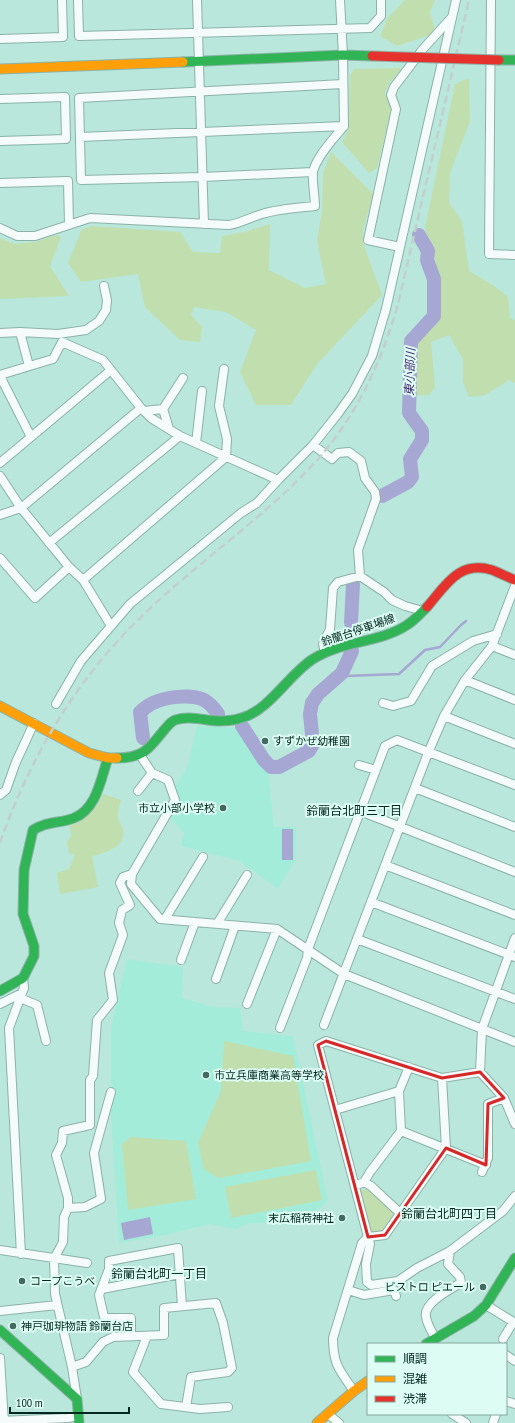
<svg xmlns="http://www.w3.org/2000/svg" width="515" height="1423" font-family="'PT Sans Narrow','Noto Sans JP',sans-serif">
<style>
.built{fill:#a4ecda}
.green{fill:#c1deae}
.water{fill:#a7a7d4}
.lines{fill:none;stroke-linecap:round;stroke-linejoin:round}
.stream{stroke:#a7a7d4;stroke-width:2.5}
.river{stroke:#a7a7d4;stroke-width:14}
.street-casing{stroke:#8cb2a8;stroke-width:10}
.fast-casing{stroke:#8cb2a8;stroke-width:11}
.slow-casing{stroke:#8cb2a8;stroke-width:11}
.jam-casing{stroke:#8cb2a8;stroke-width:11}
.street{stroke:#f4fbfa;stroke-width:8}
.fast{stroke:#30b455;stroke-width:9}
.slow{stroke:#ff9f0a;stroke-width:9}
.jam{stroke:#e5322d;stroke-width:9}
.rail{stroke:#c2cfcc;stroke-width:2.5;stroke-dasharray:8 4;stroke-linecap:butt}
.jam-bridge-casing{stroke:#8cb2a8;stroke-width:11;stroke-linecap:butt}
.jam-bridge{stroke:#e5322d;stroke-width:9}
.marked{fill:none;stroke:#d62828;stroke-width:3;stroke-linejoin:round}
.poi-dot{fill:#426a61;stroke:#ddfcf3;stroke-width:1.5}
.labels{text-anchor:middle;stroke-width:4;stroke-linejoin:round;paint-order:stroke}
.street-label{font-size:11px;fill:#02271f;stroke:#ddfcf3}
.poi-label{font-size:11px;fill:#02271f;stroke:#ddfcf3;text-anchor:start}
.water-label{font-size:12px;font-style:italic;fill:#452677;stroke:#ddfcf3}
.neighbourhood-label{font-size:12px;fill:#02271f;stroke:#ddfcf3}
</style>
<rect width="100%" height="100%" fill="#b9e7db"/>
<path class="built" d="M197,726L240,728L268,769L274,827H296L295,861L278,889L240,861L181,846L184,833L170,817L179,800L175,787L188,765Z
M127,959L183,967L182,998L213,1007L240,1008L243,1031L293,1036L328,1201L306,1219L290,1226L281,1223H250L235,1229L210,1224L165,1235L119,1243L111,1113V1027Z"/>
<path class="green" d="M405,0H435L430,12L436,33L397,46L380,36L387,19Z
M402,68L390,82L385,93L391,110L377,168L369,173L342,142L349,128L350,75L354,69Z
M469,78L470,121L450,173L449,202L462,222L469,271L494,286L508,297L510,318L515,320V383L509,380L485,395L469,397L463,382V359L449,335L431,342L435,387L429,395H415V357L416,343L439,317L440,278L425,228L455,84Z
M331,152L373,194L363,230V243L382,295L317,364L291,405H256L240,372L256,330L226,312L194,307L191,315L202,327L200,342L180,340L145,307L138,274L81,282L68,263L82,229L91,226L180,232L193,252L220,253L222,236L244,232L270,224L269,270L305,288L326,284L317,241L322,211L323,173Z
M56,235L61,237L50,266L69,296L0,299V238L14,244L35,242Z
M103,794L121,800C120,804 118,809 118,813C117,819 122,825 123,831C126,847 104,853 92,856L98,887L60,894L57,873L69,869L75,855L69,853L67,842L71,836L70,825C84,823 98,807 103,794Z
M224,1041L293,1056L311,1161L218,1178L204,1169L198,1143L221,1091Z
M131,1137L186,1141L196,1199L128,1210L122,1144Z
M316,1170L322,1200L231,1218L225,1187Z
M371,1189L396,1215L384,1233L373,1234L368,1229L361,1190Z"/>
<path class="water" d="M282,829H293V860H282Z
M150,1217L153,1234L124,1240L121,1223Z"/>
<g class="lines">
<path class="stream" d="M335,680L345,676L399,674L425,650L440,647L461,625L466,621"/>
<path class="river" d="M382,496L408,482L412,477L410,459L422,440V431L409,413L411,341L434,316V279L427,260L428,251L419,235
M353,584L351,622L354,635
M242,726L264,760L271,767H279L309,751L313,744L310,714L312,703L318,694L342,673L352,651
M143,738L140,712C144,709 148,705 153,703C165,697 189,694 202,699C209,702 214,708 218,714"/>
<defs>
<path id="street" d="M78,0L79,36L370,28L381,16V0
M197,0L204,224
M491,0L489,254L515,255
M0,39L63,37L62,0
M0,99L65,97L66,139L0,141
M80,137L344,126
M313,172L202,177L81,180L79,98L343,84
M0,183L68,181L69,224
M0,228L17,236H35L90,218L229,225C241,223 251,217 262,214C279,209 297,208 315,206C315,197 312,182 313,172C316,157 335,137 344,126L343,55L340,0
M400,247L368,240L396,109L391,95L394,87L423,49L452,17
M20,332L29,366
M0,333L20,332L58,334L86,330L99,321L106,310L107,300L104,286
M0,375L53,359L62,342L103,360L141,408L151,418L180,436L278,480
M0,376L31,437
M144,411L163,409
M169,429L163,409L183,378
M196,443L202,391
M313,445L332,459L338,453L349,452L361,461L365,478L375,492L376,499L358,550L360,576
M0,463L111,370
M0,476L21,508L69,567L83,580L111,626
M0,515L21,508L141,408
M49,543L180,436
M0,558L35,598L69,567
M83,580L226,457L227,439L219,406L224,369
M492,646L515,655
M325,653L323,644L330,629L333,588L338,582L360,576L384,592L392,600L405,606L423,611
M465,680L515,700
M383,703L393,706L411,701L432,666L473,641L497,634
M56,704L81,661L130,604L241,513L257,503L278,480L313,445L337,415L352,394L372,356L386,309L456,0
M444,716L515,744
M140,755L152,773L168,780L175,800L132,874L131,884L160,919L277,929L344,974L515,1042
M359,765L376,770
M415,788L515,827
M138,791L152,773
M0,795L6,790L16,762L34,723
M360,811L515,872
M385,865L515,915
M371,902L515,957
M165,919L203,857
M217,924L247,875
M515,938L482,1029L480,1072L504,1098L515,1124
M357,939L515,999
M181,960L195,922
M216,979L235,926
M20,998L37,1005L46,1041
M0,1004L22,993
M247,1004L277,929
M324,1025L428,753L444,716L465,680L492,646L515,586
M280,1028L307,958L308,949L385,746L397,740L515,785
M442,1078L446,1148L385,1235L368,1237L370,1244L366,1264L367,1282L371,1285L398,1281L417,1268L450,1251L503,1211L515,1196
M335,1110L399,1091
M401,1131L486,1165
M482,1172L488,1158V1104L504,1098
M364,1182L371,1186L400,1213
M355,1186L364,1182L370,1172L401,1131L399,1091L409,1067
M68,1208V1198L56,1155L62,1143L63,1131L90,1125V1080L93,1076L97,1020L113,1000L109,973L123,935L119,923L122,910L130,905L120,883L123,877L132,874
M0,1250L87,1263
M21,1254L9,1028L22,993L24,988L23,978
M102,1289L180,1274
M348,1290L364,1295L394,1290L396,1296
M486,1305L515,1323
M0,1311L57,1305
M131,1336V1318H108L104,1317L99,1295L109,1269V1261L178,1248L182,1306
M147,1336L133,1372L161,1404L200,1409L228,1407
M435,1338C432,1332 427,1324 426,1317C423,1303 450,1289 461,1283L460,1277L448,1264L450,1251
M503,1339L512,1324L515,1323
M506,1355L515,1361
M0,1358L4,1423
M72,1367L86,1362L103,1342L113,1337L164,1335V1308L216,1303L223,1323L232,1368L228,1372L191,1377L186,1407
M354,1391C339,1370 333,1364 333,1338L362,1243L368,1237L318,1045L326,1041L442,1078L480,1072
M77,1399L72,1367L55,1294L54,1259L63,1242L64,1217L68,1208L85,1207L101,1199L94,1153L111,1092
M506,1401L515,1404
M328,1414L339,1423
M452,1414L466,1423
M0,1421L68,1418L78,1416
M493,1423L496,1414"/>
<path id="fast" d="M499,60H515
M183,62L343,55L372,56
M117,758C143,758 149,749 164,730C168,726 170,722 175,720C190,715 205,721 220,721C227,721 235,720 241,718C269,711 289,674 313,659C343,640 380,643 407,625C414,621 421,613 427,607
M0,991L23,978L34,956V946L23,914L24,870L33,830C49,820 59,824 74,818C97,809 101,778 108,758
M0,1330L77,1399L79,1423
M426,1344L474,1316L486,1305L515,1258"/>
<path id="slow" d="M0,69L183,62
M0,706L89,753L108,758H117
M317,1423L354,1391L368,1381"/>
<path id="jam" d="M427,607C446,585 459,560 492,570C500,573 507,577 515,580"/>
</defs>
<use href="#street" class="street-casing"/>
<use href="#fast" class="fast-casing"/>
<use href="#slow" class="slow-casing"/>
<use href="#jam" class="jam-casing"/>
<use href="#street" class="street"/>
<use href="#fast" class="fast"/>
<use href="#slow" class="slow"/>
<use href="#jam" class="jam"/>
<path class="rail" d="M0,843C29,759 76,680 140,618C192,567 254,525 305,473C352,426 380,367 398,304L469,0"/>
<defs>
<path id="jam-bridge" d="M372,56L499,60"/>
</defs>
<use href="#jam-bridge" class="jam-bridge-casing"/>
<use href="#jam-bridge" class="jam-bridge"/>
</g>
<path class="marked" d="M326,1041L442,1078L480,1072L504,1098L488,1104L486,1165L446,1148L385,1235L368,1237L318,1045Z"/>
<g class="poi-dot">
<circle cx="265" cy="741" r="4"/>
<circle cx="223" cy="808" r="4"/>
<circle cx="206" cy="1075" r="4"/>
<circle cx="342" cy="1218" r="4"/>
<circle cx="22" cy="1281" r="4"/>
<circle cx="483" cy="1287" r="4"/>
<circle cx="13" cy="1326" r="4"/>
</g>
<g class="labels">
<g class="street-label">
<text transform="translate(358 630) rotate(-19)" y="4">鈴蘭台停車場線</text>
</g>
<g class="poi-label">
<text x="273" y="745">すずかぜ幼稚園</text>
<text x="215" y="812" text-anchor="end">市立小部小学校</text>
<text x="214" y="1079">市立兵庫商業高等学校</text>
<text x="334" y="1222" text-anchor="end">末広稲荷神社</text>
<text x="30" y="1285">コープこうべ</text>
<text x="475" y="1291" text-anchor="end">ビストロ ピエール</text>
<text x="21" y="1330">神戸珈琲物語 鈴蘭台店</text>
</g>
<g class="water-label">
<text transform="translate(410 372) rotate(-88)" y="4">東小部川</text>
</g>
<g class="neighbourhood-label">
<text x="354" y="815">鈴蘭台北町三丁目</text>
<text x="449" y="1218">鈴蘭台北町四丁目</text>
<text x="159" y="1278">鈴蘭台北町一丁目</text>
</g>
</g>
<rect x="367" y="1343" width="140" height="72" fill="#ddfcf3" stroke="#85a79e"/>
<rect x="375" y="1356" width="20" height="6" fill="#30b455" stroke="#85a79e"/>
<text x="403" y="1363" font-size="12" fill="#02271f">順調</text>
<rect x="375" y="1376" width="20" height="6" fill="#ff9f0a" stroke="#85a79e"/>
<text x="403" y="1383" font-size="12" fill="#02271f">混雑</text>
<rect x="375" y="1396" width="20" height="6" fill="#e5322d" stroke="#85a79e"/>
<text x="403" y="1403" font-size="12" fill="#02271f">渋滞</text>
<path d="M10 1407v6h119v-6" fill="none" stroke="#02271f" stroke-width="2"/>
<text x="16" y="1407" font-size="12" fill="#02271f" stroke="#ddfcf3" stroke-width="3" paint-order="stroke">100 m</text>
</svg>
